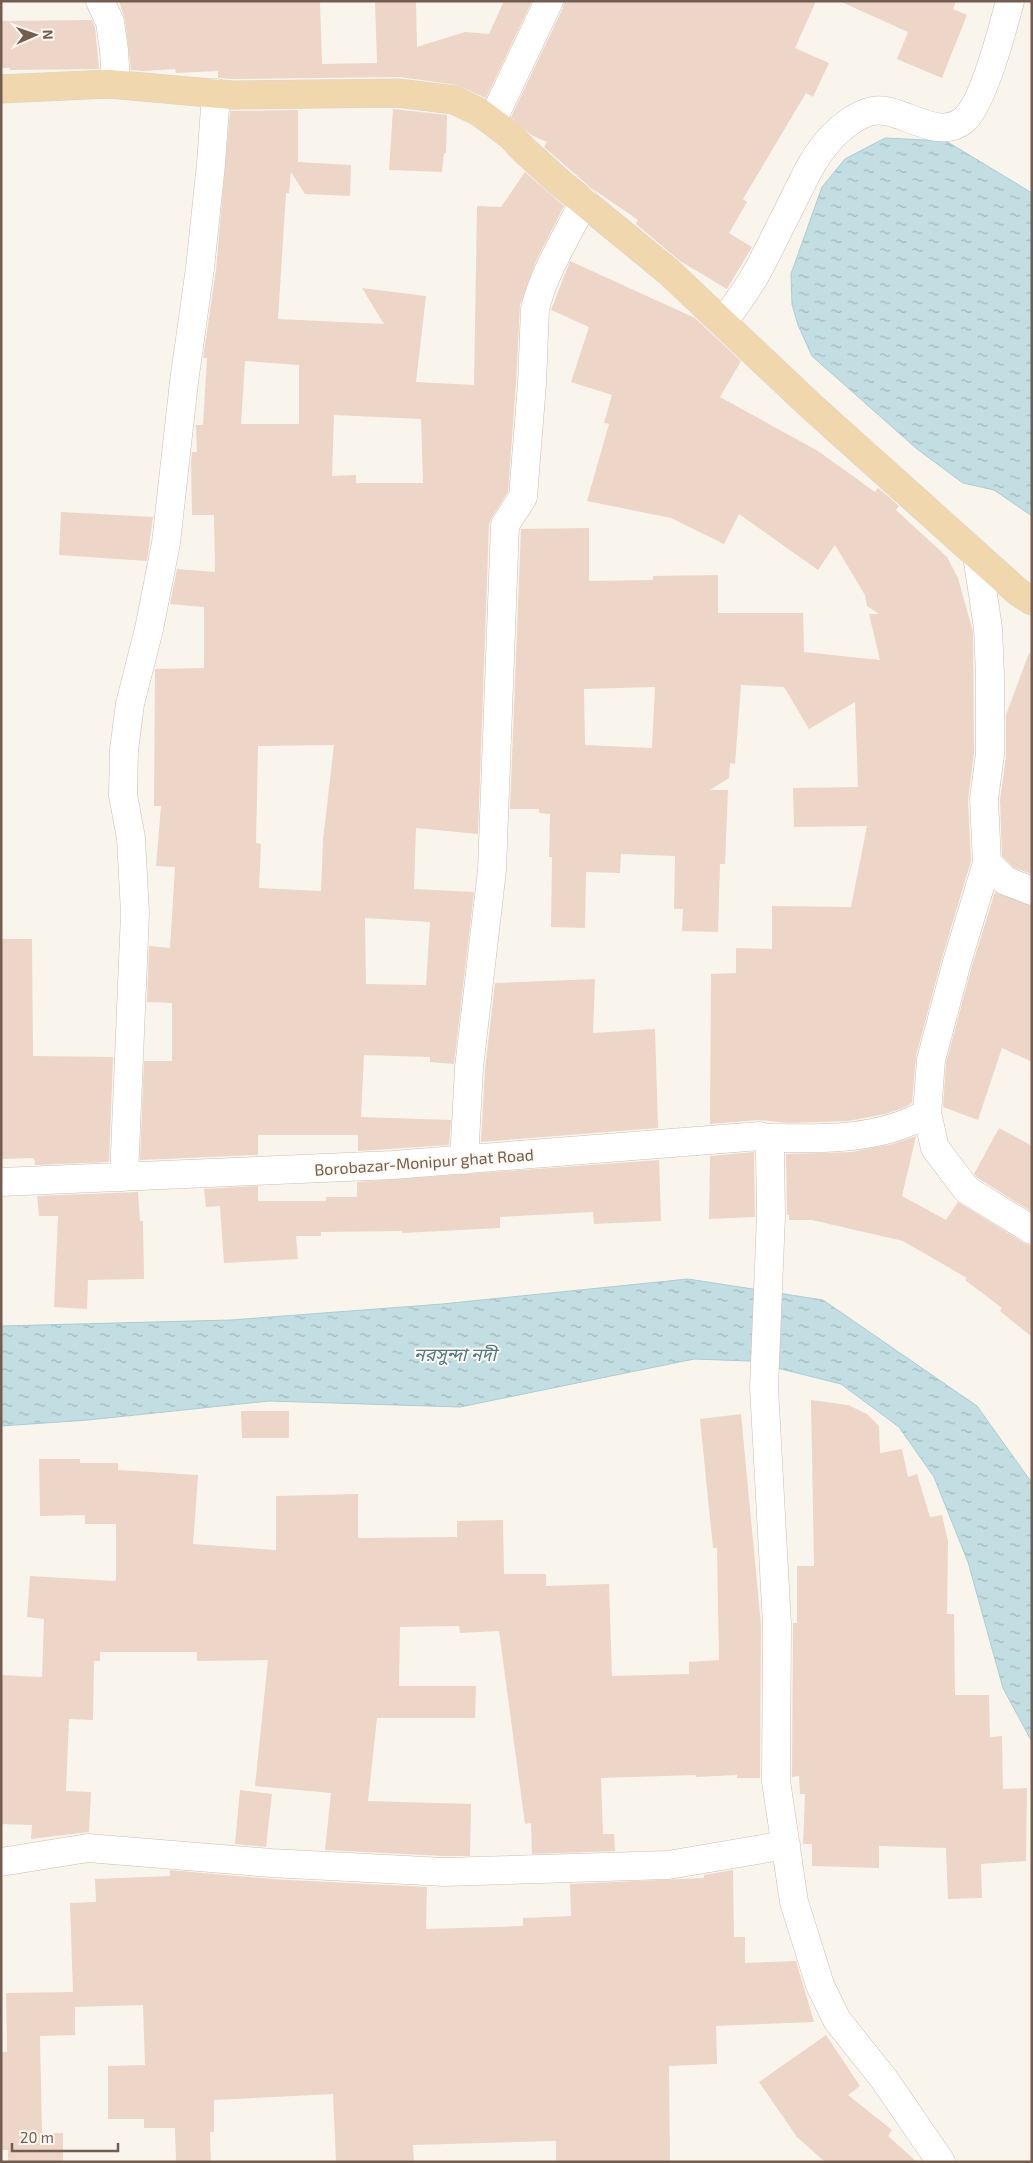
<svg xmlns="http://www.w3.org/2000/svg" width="1033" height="2163" font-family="'Exo 2','Noto Sans Bengali',sans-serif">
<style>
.water{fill:url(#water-ripples);stroke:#aacdd3}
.building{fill:#edd5c7;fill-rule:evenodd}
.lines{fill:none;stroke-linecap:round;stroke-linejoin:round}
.minor-casing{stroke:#ccbdb3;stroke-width:29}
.major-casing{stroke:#d8d2ce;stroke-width:29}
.minor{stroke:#fff;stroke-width:28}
.major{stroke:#f0d7ad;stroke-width:28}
.labels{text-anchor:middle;stroke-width:4;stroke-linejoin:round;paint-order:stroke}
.street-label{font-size:16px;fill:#735d51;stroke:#fdf9f2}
.water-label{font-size:18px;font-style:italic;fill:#4d7a83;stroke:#fdf9f2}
</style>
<defs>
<pattern id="water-ripples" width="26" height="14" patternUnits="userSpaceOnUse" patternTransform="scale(1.25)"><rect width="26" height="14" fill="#c2dee2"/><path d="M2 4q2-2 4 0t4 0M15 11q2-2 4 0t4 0" fill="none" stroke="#a2b7ba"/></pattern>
</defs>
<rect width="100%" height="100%" fill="#faf5ec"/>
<path class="water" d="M885,138L946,141L1032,193V516L994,490L963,483L917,449L812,356L798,325L792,304L791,274L822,187L845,159Z
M688,1279L823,1300L977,1406L1032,1483V1742L1003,1688L968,1562L934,1477L899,1427L841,1384L749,1361L694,1359L460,1407L269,1401L88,1420L1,1426V1326L231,1320L442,1304Z"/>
<path class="building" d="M119,1H320L322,64L377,63L375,1H416L417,47L465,32L489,34L504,1H532L486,98L456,85L400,77L233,79L218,78V71L176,73L175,69L144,71L131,70L125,20Z
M564,1H816L795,48L829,63L813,97L806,93L743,199L747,202L729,233L752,247L727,289L680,261L636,224L638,220L590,187L544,147L547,142L531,135L511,117L563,8Z
M839,1H956L953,9L967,15L942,78L897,59L908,32Z
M92,20L95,27L99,69L10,70V68H1V21Z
M393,109L447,115L446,153H444L442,172L389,170Z
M298,110V162L351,165L350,196L305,194L291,172L289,193H286L278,319L384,324L362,288L426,296L416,382L474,385L477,206L501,207L525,172L564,206L536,261L520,305L516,383L508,492L492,517L489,524L478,834L416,828L414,889L474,892L454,1064L430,1062V1057L364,1055L361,1117L451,1120L449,1145L358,1151V1135H258V1155L140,1160L144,1061H172V1003L147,1002L149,946L170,948L175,867L156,866L161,806H154L155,669L204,668V607L170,604L177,569L215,572L214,515H192L191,462L192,452H197L196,425H203L207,358H203L216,270L230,111ZM245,361L299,365V424H241ZM334,415L421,419L423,483H356V475L332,476ZM334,745L323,840L321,891L259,888L261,844L256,843L258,746ZM365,918L430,922L426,985L366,984Z
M570,261L695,318L741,361L720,397L818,451L875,492L878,488L884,493L899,506L896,510L947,557L958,578L973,632L974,753L968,800L971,861L942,958L916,1056L912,1103L903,1108L885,1114L848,1121L788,1123L759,1120L710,1124L711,974L736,973V948L772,949V906L851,907L867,826L794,827L793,788L858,787L855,702L809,729L784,687L741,685L735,764L730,763L729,778L710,790H728L725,864H720L718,932L682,931L683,909H674L675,856L621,854L620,873L586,872L585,928L551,927L552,857H549L550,814L539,813V809H510L521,529L589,528V581L653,580V576L718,575V613H803L804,652L880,660L869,614H879L867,606L865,595L835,545L818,570L739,514L724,544L671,518L587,501L609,424L604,423L612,395L571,382L589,327L551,310ZM655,687L652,748L585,745L584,689Z
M61,512L153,517L147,561L59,555Z
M1029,653L1032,654V874L1014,868L1002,856L1000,800L1006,756V715Z
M995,892L1032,906V1062L1002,1048L978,1120L943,1107L946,1063L972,966Z
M1,939H32L33,1056L113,1057L109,1162L35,1165L34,1158L1,1159Z
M595,979L593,1033L655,1029L658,1128L481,1142L485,1069L495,983Z
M999,1128L1032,1146V1212L978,1178L974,1174Z
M916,1136L902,1196L946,1220L958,1202L1024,1243L1032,1246V1337L1000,1311L1002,1308L965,1280L967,1278L903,1241L812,1220H789V1215H787L786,1154L852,1152L893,1144Z
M754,1152L755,1217L709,1219L710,1156Z
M659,1160L661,1221L594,1224L593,1212L500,1217V1228L402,1233V1231L321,1232V1236H296L298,1259L224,1263L220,1206L206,1207L204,1189L258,1186V1201H326V1197H357V1182Z
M138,1192L140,1221H143L144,1279L88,1280L87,1309L54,1307L58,1216H39L37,1196Z
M811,1400L848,1405L867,1414L879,1426L880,1453L902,1449L908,1477L917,1474L930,1517L942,1515L948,1541L947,1614H954L955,1695H989L990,1737L1002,1736L1003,1789L1027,1788L1026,1861L981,1864L982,1898L948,1899L946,1848L879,1846V1868L812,1866V1844H803L805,1794H800L799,1776L792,1777L793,1623H797V1566H814Z
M241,1411H289V1438H242Z
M741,1414L761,1625L760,1778H737V1775L696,1777V1775L601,1778L603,1834H614L615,1851L532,1854L531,1823L525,1824L499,1631L460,1633L459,1626L400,1627L399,1686H476L475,1718H377L368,1801L471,1804L470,1856H444L325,1850L331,1793L255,1786L268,1660L197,1661V1652H100V1661H94L93,1720L69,1719L66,1791L91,1792L89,1832L31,1839L32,1825L1,1824V1675L42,1677L44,1619L27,1617L30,1576L115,1581L116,1579V1524H85V1515L40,1516L39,1459H80V1463H118V1470L198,1475L193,1544L276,1550V1496L358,1494V1538L457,1537V1521L503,1520L504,1574H546V1586L609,1584L612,1676L689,1674V1662L719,1660L717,1548H713L700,1419Z
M240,1790L272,1794L266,1847L235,1844Z
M170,1870L270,1879L427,1887L426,1929L523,1926V1918L571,1916L570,1884L704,1878V1875L733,1870L734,1937H745V1963L796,1961L814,2022L716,2026L717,2064L669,2066L670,2162H556V2141L413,2145L414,2162H336L333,2094L214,2100V2132H210L211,2162H176L175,2128H144V2119H108V2066L145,2065L143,2005L75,2007V2035L40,2036L42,2134L63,2133V2162H8V2150H1V2052H7L6,1993L73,1992L70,1903L96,1902L95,1879L170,1876Z
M826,2035L860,2086L848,2095L892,2130L888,2136L917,2162H825L797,2137L759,2082Z"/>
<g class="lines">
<defs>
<path id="minor" d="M100,1L110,22L114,50L116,84
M492,121L549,1
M723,323C733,308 744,294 753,279C765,259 775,236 786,215C799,190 812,157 832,137C842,126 858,114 873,111C900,105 936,143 964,120C983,104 1003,28 1010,1
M977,555L988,628L990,675V754L984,799L987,863L1006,881L1032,891
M987,863L957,962L931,1060L927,1113L935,1148L967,1190L1032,1230
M768,1138C820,1139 880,1141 927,1113
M464,1160L469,1068L492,870L505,525L523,497L532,384L535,309C544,271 567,237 584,201
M124,1177L135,913L131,838L123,795L124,750L130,704L149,629L166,543L184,382L200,268L211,164L216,93
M1,1182L393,1165L760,1136L768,1138L770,1151L771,1216L764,1387L777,1625L776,1781L794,1902L820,1985L837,2020L884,2079L941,2162
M1,1862L88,1848L271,1863L444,1872L668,1865L786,1845"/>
<path id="major" d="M1,89L109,84L232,95L398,93L454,100L479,112L511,136L523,149L558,181L669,272L812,407L1018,592L1032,601"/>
</defs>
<use href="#minor" class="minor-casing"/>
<use href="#major" class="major-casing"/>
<use href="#minor" class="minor"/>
<use href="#major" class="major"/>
</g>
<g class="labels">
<g class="street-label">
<text transform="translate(424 1162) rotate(-4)" y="6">Borobazar-Monipur ghat Road</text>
</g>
<g class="water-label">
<text x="455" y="1361">নরসুন্দা নদী</text>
</g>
</g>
<rect width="1033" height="2163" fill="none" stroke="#735d51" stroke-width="5"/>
<g transform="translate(35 35) rotate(88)" stroke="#fdf9f2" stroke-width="4" paint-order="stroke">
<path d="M0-4L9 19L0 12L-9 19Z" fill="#735d51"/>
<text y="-8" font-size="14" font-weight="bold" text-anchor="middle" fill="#735d51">N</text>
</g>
<path d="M12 2143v8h106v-8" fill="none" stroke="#735d51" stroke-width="2.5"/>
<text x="20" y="2143" font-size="15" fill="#735d51" stroke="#fdf9f2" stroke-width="4" paint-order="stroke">20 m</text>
</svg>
